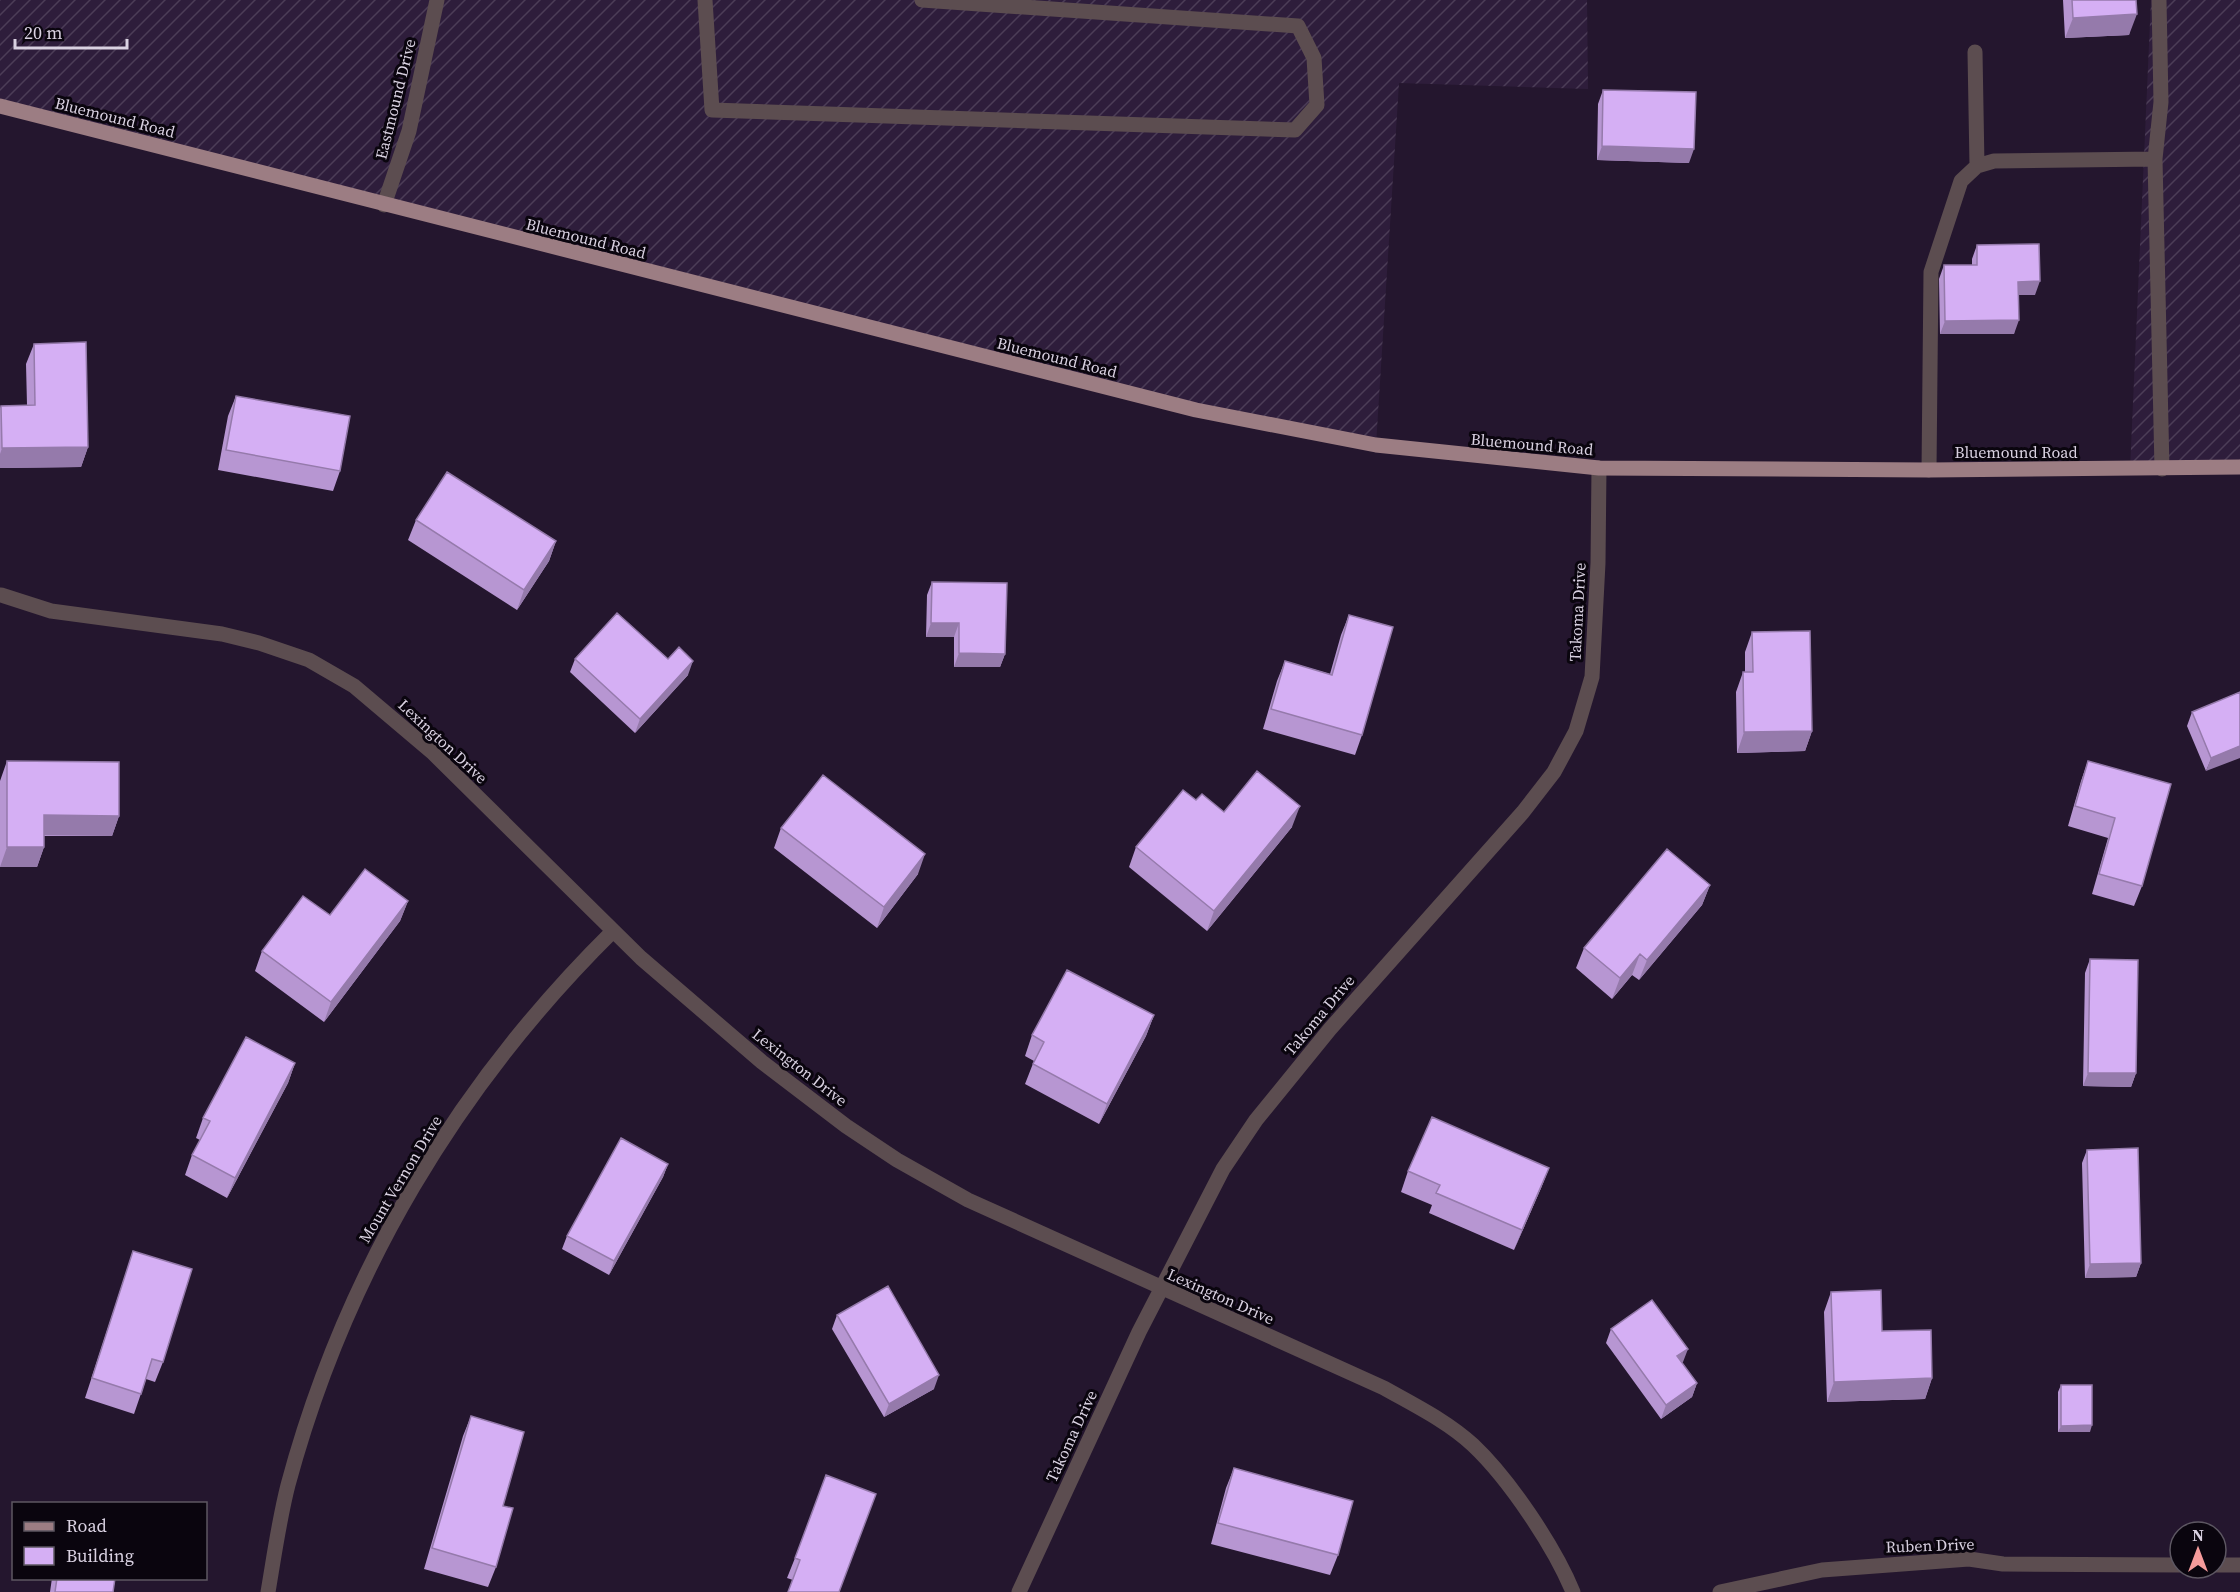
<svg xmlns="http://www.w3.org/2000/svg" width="2240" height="1592" font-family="'Source Serif 4',serif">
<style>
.industrial{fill:url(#industrial-furrows)}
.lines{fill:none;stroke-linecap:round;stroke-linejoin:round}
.minor{stroke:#5c4d50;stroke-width:15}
.major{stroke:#9c7d83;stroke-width:15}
.wall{fill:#b796d2}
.shaded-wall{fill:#957aab}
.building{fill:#d5aff4;stroke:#957aab;stroke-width:1.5}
.labels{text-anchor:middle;stroke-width:6;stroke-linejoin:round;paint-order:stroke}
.street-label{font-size:16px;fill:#d9d1e1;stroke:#0a050e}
</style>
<defs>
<pattern id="industrial-furrows" width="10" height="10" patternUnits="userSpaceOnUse" patternTransform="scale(1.5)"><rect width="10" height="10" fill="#2e1d3b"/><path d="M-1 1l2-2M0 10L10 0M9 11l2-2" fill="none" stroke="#4c3d57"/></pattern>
</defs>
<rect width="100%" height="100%" fill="#24162e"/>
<path class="industrial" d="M0,0H1587L1588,89L1399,83L1376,445L1285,429L0,106Z
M2151,0H2240V473L2130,470Z"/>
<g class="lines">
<path class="minor" d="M705,0L712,110L1295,130L1317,105L1314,58L1298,26L922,0
M1975,52L1977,166
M2155,159L2161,102L2159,0
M384,205L409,131L437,0
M1929,470L1931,272L1961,181L1977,166L1994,161L2155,159L2162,469
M1,595L51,611L222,634L259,643L309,660L354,686L432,752L641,958L762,1062L846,1126L897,1160L968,1200L1384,1388C1414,1405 1447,1421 1473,1445C1509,1479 1554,1546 1573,1592
M2216,1565H2240
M268,1592C274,1557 279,1520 288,1485C345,1273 457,1085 613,931
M1019,1592L1139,1332L1223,1169L1256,1120L1330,1029L1523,812L1554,772L1576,731L1592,677L1598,563L1599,468
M1720,1592L1822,1570L1969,1559L2003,1564L2180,1565"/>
<path class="major" d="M0,106L1196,410L1376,445L1599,468L1929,470L2240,467"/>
</g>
<path class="wall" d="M2063,0H2136L2129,35L2065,38Z
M1603,90L1689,163L1597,160L1598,104Z
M1977,245L2035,295H2019L2014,334H1940L1939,279L1944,265H1972V259Z
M34,344L88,447L81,467L0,468V408L1,406L27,405L26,364Z
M236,396L340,471L333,491L218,470L228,416Z
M416,520L556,541L549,561L517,610L408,540Z
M932,582L1005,654L1000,667H954V637H926L927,595Z
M1349,615L1362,735L1355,755L1263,729L1277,681L1285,661L1330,674L1341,635Z
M1752,632L1812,731L1805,751L1737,753L1736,692L1743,672H1745V652Z
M575,659H668L688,675L635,733L570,672Z
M2240,692L2206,771L2187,726L2192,712Z
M7,761L119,816L112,836H44V847L37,867H0V781Z
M2088,761L2171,784L2142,886L2134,906L2092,894L2108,838L2068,826L2081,781Z
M1196,800L1224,812L1292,827L1207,931L1129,867L1136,847Z
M781,828L918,874L877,928L774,848Z
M1710,885L1702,905L1639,980L1632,975L1612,999L1576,968L1584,948Z
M408,901L400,921L324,1022L255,971L262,951Z
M2090,959L2136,1073L2131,1087L2083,1086L2085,973Z
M1154,1015L1146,1036L1099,1124L1025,1084L1034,1061L1025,1056L1032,1035Z
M295,1063L288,1083L227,1198L185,1175L192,1155L200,1140L196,1138L203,1118Z
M2087,1150L2141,1263L2136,1277L2085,1278L2082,1163Z
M668,1164L663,1177L609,1275L562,1249L567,1236Z
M1549,1168L1541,1188L1514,1250L1429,1213L1432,1205L1401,1192L1408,1171Z
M133,1251L163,1362L155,1382L146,1379L134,1414L85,1398Z
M1831,1292L1882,1331L1932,1378L1925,1399L1827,1402L1824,1312Z
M837,1315L934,1389L884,1417L832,1329Z
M1611,1329L1682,1363L1697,1383L1692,1397L1661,1419L1606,1343Z
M2061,1385L2090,1432H2058V1392Z
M471,1416L503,1506L496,1567L488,1587L424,1569L463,1436Z
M1234,1468L1338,1555L1330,1575L1211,1544L1226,1488Z
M876,1494L793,1580L787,1578L795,1558Z
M52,1578H115L113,1592H50Z"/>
<path class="shaded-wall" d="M2137,14L2129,35L2065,38L2073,18Z
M1602,146L1694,149L1689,163L1597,160Z
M2040,281L2035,295H2013L2018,282Z
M2019,320L2014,334H1940L1945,321Z
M88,447L81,467L0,468V454L2,448Z
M556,541L549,561L517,610L524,590Z
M931,623H959L954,637H926Z
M959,653L1005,654L1000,667H954Z
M693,661L688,675L635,733L640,719Z
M1812,731L1805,751L1737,753L1744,732Z
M2240,746V758L2206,771L2211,758Z
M1300,806L1292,827L1207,931L1214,911Z
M44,815L119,816L112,836L37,835Z
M7,847H44L37,867H0Z
M925,854L918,874L877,928L884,907Z
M1710,885L1702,905L1639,980L1647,960Z
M408,901L400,921L324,1022L331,1002Z
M1640,954L1632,975L1612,999L1620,978Z
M1154,1015L1146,1036L1099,1124L1107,1104Z
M295,1063L288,1083L227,1198L235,1178Z
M2088,1073H2136L2131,1087L2083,1086Z
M668,1164L663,1177L609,1275L614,1261Z
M1549,1168L1541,1188L1514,1250L1522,1230Z
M2141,1263L2136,1277L2085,1278L2090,1264Z
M1688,1349L1683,1362L1672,1370L1677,1356Z
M939,1375L934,1389L884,1417L889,1404Z
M1932,1378L1925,1399L1827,1402L1834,1382Z
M1697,1383L1692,1397L1661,1419L1666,1405Z
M2092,1425L2090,1432H2058L2061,1426Z"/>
<path class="building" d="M2072,0H2136L2137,14L2073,18Z
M1603,90L1696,92L1694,149L1602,146Z
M2039,244L2040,281L2018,282L2019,320L1945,321L1944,265H1977V245Z
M86,342L88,447L2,448L1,406L35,405L34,344Z
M236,396L350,416L340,471L226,450Z
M447,472L556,541L524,590L416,520Z
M932,582L1007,583L1005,654L959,653V623H931Z
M617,613L668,659L679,647L693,661L640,719L575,659Z
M1349,615L1393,627L1362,735L1271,709L1285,661L1332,675Z
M1810,631L1812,731L1744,732L1743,672H1753L1752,632Z
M2240,692V746L2211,758L2192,712Z
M7,761L119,762V816L44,815V847H7Z
M2088,761L2171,784L2142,886L2099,874L2115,818L2075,806Z
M1257,771L1300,806L1214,911L1136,847L1183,790L1196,800L1202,794L1224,812Z
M823,775L925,854L884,907L781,828Z
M1667,849L1710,885L1647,960L1640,954L1620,978L1584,948Z
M365,869L408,901L331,1002L262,951L303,896L330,915Z
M2090,959L2138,960L2136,1073H2088Z
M1067,970L1154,1015L1107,1104L1033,1064L1044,1042L1032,1035Z
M246,1037L295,1063L235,1178L192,1155L210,1121L203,1118Z
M1432,1117L1549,1168L1522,1230L1436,1193L1440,1185L1408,1171Z
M621,1138L668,1164L614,1261L567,1236Z
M2138,1148L2141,1263L2090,1264L2087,1150Z
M133,1251L192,1269L163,1362L152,1359L141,1394L92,1378Z
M888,1286L939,1375L889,1404L837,1315Z
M1881,1290L1882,1331L1931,1330L1932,1378L1834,1382L1831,1292Z
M1652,1300L1688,1349L1677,1356L1697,1383L1666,1405L1611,1329Z
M2061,1385H2092V1425L2061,1426Z
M471,1416L524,1432L503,1506L513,1508L496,1567L432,1548Z
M1234,1468L1353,1501L1338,1555L1218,1523Z
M826,1475L876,1494L839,1592H788L800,1560L795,1558Z
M57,1578H115L113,1592H55Z"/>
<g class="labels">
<g class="street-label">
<text transform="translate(395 99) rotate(-76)" y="6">Eastmound Drive</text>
<text transform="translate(115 117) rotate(14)" y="6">Bluemound Road</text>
<text transform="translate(586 238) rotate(14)" y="6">Bluemound Road</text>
<text transform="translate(1057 357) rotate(14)" y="6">Bluemound Road</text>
<text transform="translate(1532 444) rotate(5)" y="6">Bluemound Road</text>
<text x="2016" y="458">Bluemound Road</text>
<text transform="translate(1577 612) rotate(-87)" y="6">Takoma Drive</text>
<text transform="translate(443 741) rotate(43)" y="6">Lexington Drive</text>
<text transform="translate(1319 1015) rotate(-50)" y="6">Takoma Drive</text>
<text transform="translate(800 1067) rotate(38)" y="6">Lexington Drive</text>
<text transform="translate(400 1179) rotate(-59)" y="6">Mount Vernon Drive</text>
<text transform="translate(1221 1296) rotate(24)" y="6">Lexington Drive</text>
<text transform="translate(1071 1436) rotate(-65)" y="6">Takoma Drive</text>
<text transform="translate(1930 1545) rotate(-2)" y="6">Ruben Drive</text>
</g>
</g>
<rect x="12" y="1502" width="195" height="78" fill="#0a050e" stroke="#5d5762" stroke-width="1.5"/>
<rect x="24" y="1522" width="30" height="9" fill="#9c7d83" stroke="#5d5762" stroke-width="1.5"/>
<text x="66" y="1532" font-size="18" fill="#d9d1e1">Road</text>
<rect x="24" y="1547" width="30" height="18" fill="#d5aff4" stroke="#5d5762" stroke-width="1.5"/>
<text x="66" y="1562" font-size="18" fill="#d9d1e1">Building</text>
<g transform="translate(2198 1550)"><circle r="28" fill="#0a050e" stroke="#5d5762" stroke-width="1.5"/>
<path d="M0-4.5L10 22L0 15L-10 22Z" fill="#f59b9b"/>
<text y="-9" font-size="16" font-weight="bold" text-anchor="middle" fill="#d9d1e1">N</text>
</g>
<path d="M15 39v9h112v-9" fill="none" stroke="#d9d1e1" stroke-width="3"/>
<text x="24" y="39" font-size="18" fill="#d9d1e1" stroke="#0a050e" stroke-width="4.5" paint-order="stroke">20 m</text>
</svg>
